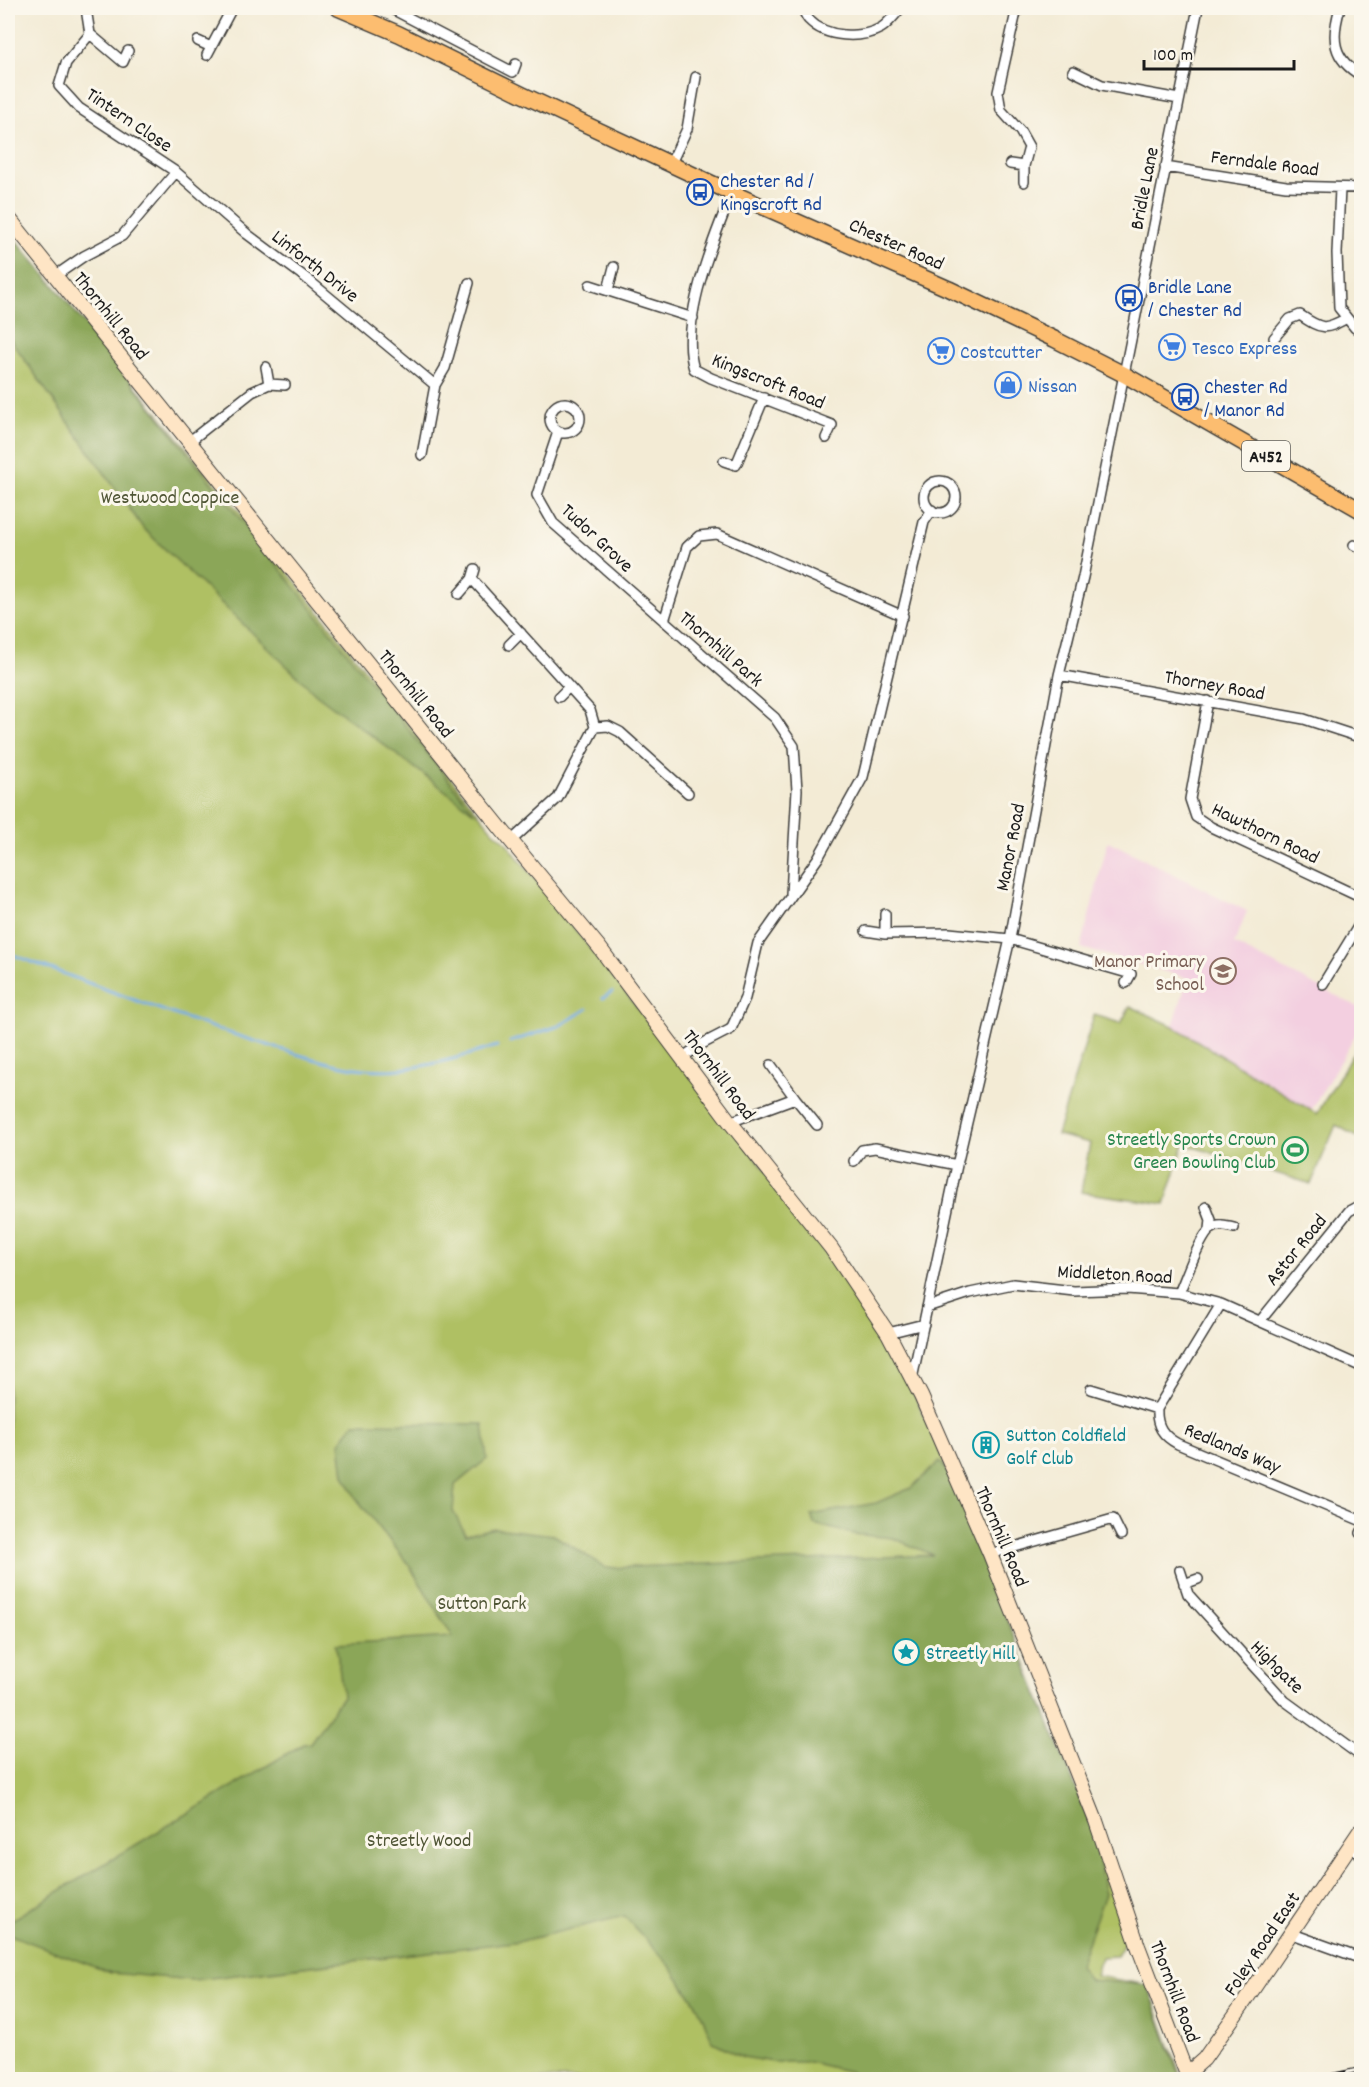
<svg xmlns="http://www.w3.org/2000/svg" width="1369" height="2087" font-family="Dekko,sans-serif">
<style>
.built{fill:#f3cfe0}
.green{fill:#afc063;stroke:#666e40;stroke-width:1.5}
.forest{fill:#8ba659;stroke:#54613a;stroke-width:1.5}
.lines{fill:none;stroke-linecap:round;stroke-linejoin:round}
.stream{stroke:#70a9e0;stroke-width:3}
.minor-casing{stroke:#3c3b38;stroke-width:12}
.secondary-casing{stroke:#3c3b38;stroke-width:16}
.trunk-casing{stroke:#3c3b38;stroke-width:18}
.minor{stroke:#fff;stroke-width:9}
.secondary{stroke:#fee5c5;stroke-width:14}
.trunk{stroke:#fcbd6f;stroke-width:15}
.rail-casing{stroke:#1c1c1c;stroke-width:5}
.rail{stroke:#fbf7ec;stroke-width:3;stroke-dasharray:9;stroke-linecap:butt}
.labels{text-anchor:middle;stroke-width:6;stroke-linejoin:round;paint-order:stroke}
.shield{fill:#fbf7ec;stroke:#5f5e5a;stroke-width:1.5}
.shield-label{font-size:18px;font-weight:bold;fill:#1c1c1c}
.street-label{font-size:20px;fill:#1c1c1c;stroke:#fbf7ec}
.transit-label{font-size:20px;fill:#164399;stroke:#fbf7ec;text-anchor:start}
.shop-label{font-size:20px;fill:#366cbe;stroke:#fbf7ec;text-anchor:start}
.park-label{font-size:20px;fill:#4f5535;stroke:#fbf7ec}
.education-label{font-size:20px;fill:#785e54;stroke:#fbf7ec;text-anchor:end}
.leisure-label{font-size:20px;fill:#27864d;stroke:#fbf7ec;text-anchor:end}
.culture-label{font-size:20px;fill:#0d838f;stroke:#fbf7ec;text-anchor:start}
</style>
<rect width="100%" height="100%" fill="#fbf7ec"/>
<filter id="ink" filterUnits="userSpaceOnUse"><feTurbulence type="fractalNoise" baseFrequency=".0167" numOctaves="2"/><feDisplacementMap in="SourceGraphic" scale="12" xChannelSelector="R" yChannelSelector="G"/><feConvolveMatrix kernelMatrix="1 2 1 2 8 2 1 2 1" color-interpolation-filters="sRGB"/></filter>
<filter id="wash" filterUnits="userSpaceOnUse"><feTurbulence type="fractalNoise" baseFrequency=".008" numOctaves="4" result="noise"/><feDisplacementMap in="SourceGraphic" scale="24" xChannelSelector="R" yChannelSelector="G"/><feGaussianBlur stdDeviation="1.35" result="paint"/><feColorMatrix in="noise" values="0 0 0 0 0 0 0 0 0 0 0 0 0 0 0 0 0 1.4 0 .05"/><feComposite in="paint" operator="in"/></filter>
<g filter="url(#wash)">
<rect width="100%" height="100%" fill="#f3ebd5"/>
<path class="built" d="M1108,841L1247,911L1234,944L1360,1008L1361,1011V1025L1311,1111L1173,1026L1188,978L1081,948Z"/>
<path class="green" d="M8,231L256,532L492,830L504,840L734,1129L831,1259L865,1306L912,1389L943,1459L947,1471L958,1489L986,1567L1094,1833L1130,1934L1117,1956L1101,1957L1096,1976L1148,1985L1182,2079H8Z
M1130,1006L1173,1026L1317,1114L1361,1040V1139L1336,1125L1311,1184L1184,1144L1165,1204L1081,1192L1090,1143L1057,1135L1094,1015L1121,1023Z"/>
<path class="forest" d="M8,231L53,284L475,813L316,694L143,528L8,336Z
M354,1423L483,1424L487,1459L455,1485L453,1511L466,1535L494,1528L554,1535L606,1568L933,1555L893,1538L853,1534L814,1524L811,1515L876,1503L911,1488L940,1461L958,1489L986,1567L1094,1833L1105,1894L1079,1965L1089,1980L1148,1985L1180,2079H856L851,2072L809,2062H773L743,2057L713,2042L698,2007L671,1967L624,1916L521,1941L194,1980L111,1973L8,1934V1922L303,1744L310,1743L343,1696L336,1644L453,1637L409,1565L356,1498L344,1475L340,1443Z"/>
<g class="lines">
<path class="stream" d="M8,953C92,984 176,1017 261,1043C306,1057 352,1074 400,1069C432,1066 466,1056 497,1046
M603,998L612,992
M510,1042L559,1026L587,1009"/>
</g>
</g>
<g filter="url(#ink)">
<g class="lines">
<defs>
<path id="minor" d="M390,8L513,72L516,64
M802,8C804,11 806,17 809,20C826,38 861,39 881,28C888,24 895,14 901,8
M1017,8L998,92L1001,110L1020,131L1029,147L1024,166V182
M1340,8C1331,38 1332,59 1362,76
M87,15L90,34L66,63L59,86L79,108L176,172L247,234L306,278L435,385
M90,34L123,62L128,51
M198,41L211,47
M207,55L232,8
M1073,71L1102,85L1179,99
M671,163L687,129L696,77
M1010,164L1024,166
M1165,167L1286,186L1362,188
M1340,189L1337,253L1339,308L1355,328L1362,331
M732,193C714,237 679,322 694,369L711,378L832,425L826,438
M55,276L84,256L122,236L176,172
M590,285L693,318
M608,290L614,267
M1274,338L1290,319L1300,315C1322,330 1325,330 1347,318
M266,367L269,384
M550 418a15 15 0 1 1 30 0a15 15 0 1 1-30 0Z
M558,432L537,495L553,523L775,718L794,746L797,790L791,894
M190,441L252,392L269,384L285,385
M422,455L435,385L445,368L469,283
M724,461L736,465L764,398
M924 497a16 16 0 1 1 32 0a16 16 0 1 1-32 0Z
M1354,545L1362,549
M475,569L472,579L590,710L595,727L558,798L511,841
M459,594L472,579
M664,621L687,547L699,536L717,534L903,616
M509,645L521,633
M1059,675L1304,719L1362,738
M559,697L569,687
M1208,701L1190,799L1196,817L1211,827L1362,898
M595,727L608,726L620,732L688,793
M885,914V934
M866,931L885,934L949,933L1010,939L1131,974L1126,983
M1323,984L1362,920
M683,1057L702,1044L731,1029L745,998L758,943L818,858L863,777L924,522L932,510
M795,1098L817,1125
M730,1122L795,1098L771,1065
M854,1161L862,1150L875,1148L957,1165
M1206,1207L1211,1220L1210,1229
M1179,1293C1185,1280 1200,1236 1211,1229C1218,1224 1226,1226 1234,1228
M1221,1304L1157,1409C1156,1426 1163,1436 1178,1444L1362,1521
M927,1307L970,1293L1013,1284L1074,1291L1127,1289L1179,1293L1221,1304L1362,1367
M1261,1320L1349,1211L1362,1204
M888,1333L924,1324
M912,1379L957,1165L1010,939L1059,675L1083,577L1198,8
M1091,1389L1157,1409
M1361,1533L1362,1531
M990,1554L1113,1519L1121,1535
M1180,1570L1188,1594L1285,1701L1362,1757
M1184,1584L1198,1579
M1349,1846L1362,1855
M1290,1933L1362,1959"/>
<path id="secondary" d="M8,217L511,841L599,947L730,1122L831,1248L888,1333L921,1396L990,1554L1096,1821L1138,1946L1189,2080
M1187,2074L1204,2059L1245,2001L1362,1828"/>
<path id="trunk" d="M338,8L399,34L523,95L732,193L949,289L1054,339L1125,375L1362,511"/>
</defs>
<use href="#minor" class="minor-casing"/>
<use href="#secondary" class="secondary-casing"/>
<use href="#trunk" class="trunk-casing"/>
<use href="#minor" class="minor"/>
<use href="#secondary" class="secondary"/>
<use href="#trunk" class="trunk"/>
<defs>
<path id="rail" d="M1311,2080L1362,2069"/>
</defs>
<use href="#rail" class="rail-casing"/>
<use href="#rail" class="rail"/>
</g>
</g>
<defs>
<symbol id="bus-ring" viewBox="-11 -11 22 22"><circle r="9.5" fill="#fbf7ec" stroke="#1a4fb4" stroke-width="1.5"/><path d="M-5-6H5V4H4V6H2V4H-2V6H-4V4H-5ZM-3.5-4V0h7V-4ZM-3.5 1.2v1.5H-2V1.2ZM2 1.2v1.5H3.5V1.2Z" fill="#1a4fb4"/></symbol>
<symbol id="supermarket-ring" viewBox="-11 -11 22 22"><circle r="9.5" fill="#fbf7ec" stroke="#3f7fe0" stroke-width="1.5"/><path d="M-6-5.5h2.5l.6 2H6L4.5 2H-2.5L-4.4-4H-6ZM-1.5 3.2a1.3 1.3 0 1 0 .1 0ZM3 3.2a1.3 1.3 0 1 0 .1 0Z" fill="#3f7fe0"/></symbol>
<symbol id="shop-ring" viewBox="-11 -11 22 22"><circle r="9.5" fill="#fbf7ec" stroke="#3f7fe0" stroke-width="1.5"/><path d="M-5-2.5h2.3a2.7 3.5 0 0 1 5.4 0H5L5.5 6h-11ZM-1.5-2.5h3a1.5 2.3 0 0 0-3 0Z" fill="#3f7fe0"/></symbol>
<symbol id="school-ring" viewBox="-11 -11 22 22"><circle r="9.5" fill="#fbf7ec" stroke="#8d6e63" stroke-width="1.5"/><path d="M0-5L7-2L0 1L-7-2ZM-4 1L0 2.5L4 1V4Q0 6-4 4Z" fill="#8d6e63"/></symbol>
<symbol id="stadium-ring" viewBox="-11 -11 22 22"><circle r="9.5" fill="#fbf7ec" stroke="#2e9e5b" stroke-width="1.5"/><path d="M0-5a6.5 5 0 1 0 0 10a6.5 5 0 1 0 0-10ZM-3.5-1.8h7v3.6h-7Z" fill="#2e9e5b"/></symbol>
<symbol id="building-ring" viewBox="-11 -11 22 22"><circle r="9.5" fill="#fbf7ec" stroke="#0f9aa8" stroke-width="1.5"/><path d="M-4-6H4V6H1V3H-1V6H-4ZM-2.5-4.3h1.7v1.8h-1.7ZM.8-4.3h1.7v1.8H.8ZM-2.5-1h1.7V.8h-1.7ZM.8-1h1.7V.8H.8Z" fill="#0f9aa8"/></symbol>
<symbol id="sight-ring" viewBox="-11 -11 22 22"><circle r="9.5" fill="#fbf7ec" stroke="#0f9aa8" stroke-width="1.5"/><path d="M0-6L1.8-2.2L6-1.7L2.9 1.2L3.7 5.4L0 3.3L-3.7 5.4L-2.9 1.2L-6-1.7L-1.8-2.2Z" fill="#0f9aa8"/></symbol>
</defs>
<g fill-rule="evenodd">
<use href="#bus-ring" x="685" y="177" width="30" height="30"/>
<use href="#bus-ring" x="1114" y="283" width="30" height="30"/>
<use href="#supermarket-ring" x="1157" y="332" width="30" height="30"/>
<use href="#supermarket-ring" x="926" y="336" width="30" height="30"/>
<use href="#shop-ring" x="993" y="370" width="30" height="30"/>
<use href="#bus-ring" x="1170" y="382" width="30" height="30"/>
<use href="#school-ring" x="1208" y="956" width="30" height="30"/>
<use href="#stadium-ring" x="1280" y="1135" width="30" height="30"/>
<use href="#building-ring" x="971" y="1430" width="30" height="30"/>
<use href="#sight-ring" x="891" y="1637" width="30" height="30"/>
</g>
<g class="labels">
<rect class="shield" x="1242" y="441" width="48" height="30" rx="4.5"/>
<g class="shield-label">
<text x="1266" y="462">A452</text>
</g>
<g class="street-label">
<text transform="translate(130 119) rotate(34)" y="7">Tintern Close</text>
<text transform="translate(1265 162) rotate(7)" y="7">Ferndale Road</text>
<text transform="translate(1143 188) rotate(-79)" y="7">Bridle Lane</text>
<text transform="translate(897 243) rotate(24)" y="7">Chester Road</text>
<text transform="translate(316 265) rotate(38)" y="7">Linforth Drive</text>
<text transform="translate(112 315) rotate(51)" y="7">Thornhill Road</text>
<text transform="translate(769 380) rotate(22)" y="7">Kingscroft Road</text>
<text transform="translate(598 537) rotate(43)" y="7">Tudor Grove</text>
<text transform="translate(722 648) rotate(41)" y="7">Thornhill Park</text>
<text transform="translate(1215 684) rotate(10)" y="7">Thorney Road</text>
<text transform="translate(417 693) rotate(51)" y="7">Thornhill Road</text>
<text transform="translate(1266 832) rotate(26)" y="7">Hawthorn Road</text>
<text transform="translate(1009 847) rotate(-79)" y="7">Manor Road</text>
<text transform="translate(720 1074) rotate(53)" y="7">Thornhill Road</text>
<text transform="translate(1295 1249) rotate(-51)" y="7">Astor Road</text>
<text transform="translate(1115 1273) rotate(3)" y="7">Middleton Road</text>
<text transform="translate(1233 1447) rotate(23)" y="7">Redlands Way</text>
<text transform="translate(1003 1536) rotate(67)" y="7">Thornhill Road</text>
<text transform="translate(1278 1666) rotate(45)" y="7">Highgate</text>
<text transform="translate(1261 1943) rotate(-56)" y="7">Foley Road East</text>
<text transform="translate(1176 1991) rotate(69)" y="7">Thornhill Road</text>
</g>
<g class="transit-label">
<text x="720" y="187">Chester Rd /<tspan x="720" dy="23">Kingscroft Rd</tspan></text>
<text x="1148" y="293">Bridle Lane<tspan x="1148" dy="23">/ Chester Rd</tspan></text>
<text x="1204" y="393">Chester Rd<tspan x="1204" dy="23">/ Manor Rd</tspan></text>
</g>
<g class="shop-label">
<text x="1192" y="354">Tesco Express</text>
<text x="960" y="358">Costcutter</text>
<text x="1028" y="392">Nissan</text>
</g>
<g class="park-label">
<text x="170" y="503">Westwood Coppice</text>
<text x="482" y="1609">Sutton Park</text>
<text x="419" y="1846">Streetly Wood</text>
</g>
<g class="education-label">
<text x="1204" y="967">Manor Primary<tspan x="1204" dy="23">School</tspan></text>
</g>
<g class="leisure-label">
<text x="1276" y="1145">Streetly Sports Crown<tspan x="1276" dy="23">Green Bowling Club</tspan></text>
</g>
<g class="culture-label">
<text x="1006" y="1441">Sutton Coldfield<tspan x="1006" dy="23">Golf Club</tspan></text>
<text x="926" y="1659">Streetly Hill</text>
</g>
</g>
<rect width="1369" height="2087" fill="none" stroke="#fbf7ec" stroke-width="30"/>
<path d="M1144 60v9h150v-9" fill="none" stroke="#1c1c1c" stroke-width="3"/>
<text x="1153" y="60" font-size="18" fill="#1c1c1c" stroke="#fbf7ec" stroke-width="4.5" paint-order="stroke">100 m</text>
</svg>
